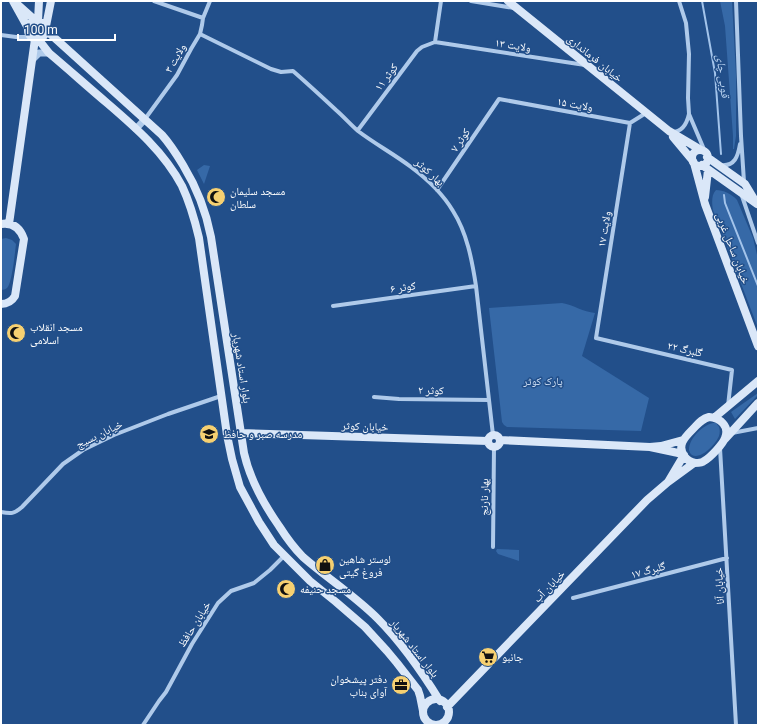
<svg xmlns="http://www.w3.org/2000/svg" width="759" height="726" font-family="Roboto,'Noto Naskh Arabic',sans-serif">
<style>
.green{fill:#3669a7}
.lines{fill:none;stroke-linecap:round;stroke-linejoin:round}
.stream{stroke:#a3c4eb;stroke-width:2}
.minor{stroke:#afcaea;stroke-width:4}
.tertiary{stroke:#afcaea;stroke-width:7}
.secondary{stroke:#dae7f8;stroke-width:8}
.labels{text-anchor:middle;stroke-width:3;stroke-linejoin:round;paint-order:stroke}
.street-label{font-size:11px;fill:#fff;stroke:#224f8a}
.poi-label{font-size:11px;fill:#fff;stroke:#224f8a;text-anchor:start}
.park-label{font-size:11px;fill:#d4e4f8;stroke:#224f8a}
.water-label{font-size:12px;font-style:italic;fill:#bbd4f2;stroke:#224f8a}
</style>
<rect width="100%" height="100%" fill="#224f8a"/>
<path class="green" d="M720,1H732L736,75V136L734,149H733V136L725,26Z
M204,165L210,166L204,184L197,170Z
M716,190C723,190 732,194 737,200L753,238L758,259V328L713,210C712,204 711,195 716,190Z
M6,238L12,240L16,244C15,252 12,284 7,288C6,289 3,290 1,290V239Z
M562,303C574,305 583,312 595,313L582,356L649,398L641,431L507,427L504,425L502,422L489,308Z
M758,393V395L735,419L731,412Z
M713,423H716L719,427C720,430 720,433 719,436C716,444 701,460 692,455C690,454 690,452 689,450C689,438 703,425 713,423Z
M497,549L519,550V561L498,554L496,551Z"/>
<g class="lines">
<path class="stream" d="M702,1L715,73L721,154
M724,195L725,203L758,286"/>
<path class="minor" d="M154,1L203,18
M471,1L514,8
M679,1L686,23L689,54L688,98L689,114L706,154
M736,1L741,136L744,182
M200,34L271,69L281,72L293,71C308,84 322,97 336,110C344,117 351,125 358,131C375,144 394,154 411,167C427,179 443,194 453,211C467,233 472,260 476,286L489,400L493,435
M1,35L16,37H30
M435,42L441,1
M145,119L177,75L191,49L200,34L202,25L203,18L210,1
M630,123L596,338L732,370L728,406
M358,130L417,51L422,47L435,42L585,65
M672,132C682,132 687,123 689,114
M720,165C735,167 738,156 740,144
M437,190L499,99L630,123L646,113
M742,196L758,243
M333,306L476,286
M374,397L399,399L489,400
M732,433L758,428
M720,448L736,725
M1,512C11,514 14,514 22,507L63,464L83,450L114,435L168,414L221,396
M493,547L494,447
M573,598L727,558
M441,724V725
M143,725L159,701L166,692L192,644L218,603L231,591L254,583L270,570L284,556"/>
<path class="tertiary" d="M33,59L39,53H49
M136,129L145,119"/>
<path class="secondary" d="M13,1L28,28
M508,1L669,131L701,150
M17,4L36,21
M28 30a9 9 0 1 1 18 0a9 9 0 1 1-18 0Z
M38,21L39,1
M46,26L51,1
M47,31L162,135C170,144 177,155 183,165C197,188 206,211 211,237L244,453C250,480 263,503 279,526C286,537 294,548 303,557C327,578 355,596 378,619C402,643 422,672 440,701
M38,39L49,53C68,69 87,86 107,103C135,127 164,152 182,186C190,203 195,221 199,238L227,435L232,459L240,487L259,522L274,545L310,581L336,602L365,627L387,651L397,663L418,690L420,696L423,711
M673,137L693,161
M692 158a8 8 0 1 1 16 0a8 8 0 1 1-16 0Z
M694,163L705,204L758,346
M702,165L757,204L745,184L707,157
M705,197L708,170
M1,224C13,222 20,228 24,239L15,296C12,301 7,304 1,304
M9,224L35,39
M709,417C720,418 730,426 725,438C723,444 710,458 704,461C702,463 698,463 695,463C691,462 687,460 685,457C676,446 685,437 692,430C698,424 701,419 709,417Z
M715,417L758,381
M241,433L488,441
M488 441a6 6 0 1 1 12 0a6 6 0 1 1-12 0Z
M725,439L758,403
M500,440L650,447
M683,454L650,447L661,446L683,440
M684,455L668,482L694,463
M423 712a13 13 0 1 1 26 0a13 13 0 1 1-26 0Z
M447,707L647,500L668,482"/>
</g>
<defs>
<symbol id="mosque-disc" viewBox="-11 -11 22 22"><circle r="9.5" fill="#f6d071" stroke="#224f8a"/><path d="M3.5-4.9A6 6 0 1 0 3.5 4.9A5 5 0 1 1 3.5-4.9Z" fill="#111"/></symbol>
<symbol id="school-disc" viewBox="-11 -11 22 22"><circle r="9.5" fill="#f6d071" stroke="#224f8a"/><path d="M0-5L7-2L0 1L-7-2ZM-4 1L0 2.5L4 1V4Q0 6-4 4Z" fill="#111"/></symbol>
<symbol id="shop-disc" viewBox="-11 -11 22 22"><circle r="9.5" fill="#f6d071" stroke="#224f8a"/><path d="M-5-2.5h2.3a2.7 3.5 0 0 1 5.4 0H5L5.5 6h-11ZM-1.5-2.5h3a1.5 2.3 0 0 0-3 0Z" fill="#111"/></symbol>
<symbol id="supermarket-disc" viewBox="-11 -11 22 22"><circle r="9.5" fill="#f6d071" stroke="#224f8a"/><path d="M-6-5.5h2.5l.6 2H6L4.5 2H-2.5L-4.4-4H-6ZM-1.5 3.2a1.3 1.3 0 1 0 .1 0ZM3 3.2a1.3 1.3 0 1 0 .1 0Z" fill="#111"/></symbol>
<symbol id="office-disc" viewBox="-11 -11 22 22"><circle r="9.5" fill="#f6d071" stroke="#224f8a"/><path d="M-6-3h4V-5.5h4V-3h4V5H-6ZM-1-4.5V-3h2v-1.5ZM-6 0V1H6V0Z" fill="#111"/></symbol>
</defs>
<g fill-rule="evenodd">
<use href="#mosque-disc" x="205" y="186" width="22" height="22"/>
<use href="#mosque-disc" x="5" y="322" width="22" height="22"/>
<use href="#school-disc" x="198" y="423" width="22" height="22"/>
<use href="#shop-disc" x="314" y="554" width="22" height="22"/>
<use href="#mosque-disc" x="275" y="578" width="22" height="22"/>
<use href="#supermarket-disc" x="477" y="646" width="22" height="22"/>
<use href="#office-disc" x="390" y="674" width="22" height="22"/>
</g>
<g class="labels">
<g class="street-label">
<text transform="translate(513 45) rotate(9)" y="4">ولایت ۱۳</text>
<text transform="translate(175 58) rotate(-60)" y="4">ولایت ۳</text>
<text transform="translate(595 58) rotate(39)" y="4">خیابان فرمانداری</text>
<text transform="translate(386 77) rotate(-53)" y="4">کوثر ۱۱</text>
<text transform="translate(575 104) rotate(10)" y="4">ولایت ۱۵</text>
<text transform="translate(460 140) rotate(-56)" y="4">کوثر ۷</text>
<text transform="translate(430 172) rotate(42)" y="4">بهار کوثر</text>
<text transform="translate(604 229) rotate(-81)" y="4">ولایت ۱۷</text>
<text transform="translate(733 248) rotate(69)" y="4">خیابان ساحل غربی</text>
<text transform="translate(403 287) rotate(-8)" y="4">کوثر ۶</text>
<text transform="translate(685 349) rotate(13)" y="4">گلبرگ ۲۲</text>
<text transform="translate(242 368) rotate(81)" y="4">بلوار استاد شهریار</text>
<text transform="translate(431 390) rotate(1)" y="4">کوثر ۲</text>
<text transform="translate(365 426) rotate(2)" y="4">خیابان کوثر</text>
<text transform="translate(99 434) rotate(-26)" y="4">خیابان بسیج</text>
<text transform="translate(484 497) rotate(-89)" y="4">بهار نارنج</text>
<text transform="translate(648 570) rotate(-15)" y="4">گلبرگ ۱۷</text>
<text transform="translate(549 586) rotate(-46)" y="4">خیابان آب</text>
<text transform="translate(719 586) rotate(-93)" y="4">خیابان آنا</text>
<text transform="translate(194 624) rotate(-58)" y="4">خیابان حافظ</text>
<text transform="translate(415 648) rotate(52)" y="4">بلوار استاد شهریار</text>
</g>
<g class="poi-label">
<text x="230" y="195">مسجد سلیمان<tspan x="230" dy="13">سلطان</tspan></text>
<text x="30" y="331">مسجد انقلاب<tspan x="30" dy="13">اسلامی</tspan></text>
<text x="223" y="438">مدرسه صبر و حافظ</text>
<text x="339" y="563">لوستر شاهین<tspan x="339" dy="13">فروغ گیتی</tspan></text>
<text x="300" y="593">مسجد حنیفه</text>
<text x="502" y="661">جانبو</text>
<text x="387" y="683" text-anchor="end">دفتر پیشخوان<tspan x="387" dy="13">آوای بناب</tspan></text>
</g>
<g class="park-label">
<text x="543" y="385">پارک کوثر</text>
</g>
<g class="water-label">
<text transform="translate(723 76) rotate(83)" y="4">قوبی چای</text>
</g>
</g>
<rect width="759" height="726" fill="none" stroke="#ffffff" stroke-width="4"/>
<path d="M18 34v6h97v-6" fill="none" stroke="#ffffff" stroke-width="2"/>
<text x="24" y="34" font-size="12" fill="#ffffff" stroke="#224f8a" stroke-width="3" paint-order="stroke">100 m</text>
</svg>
